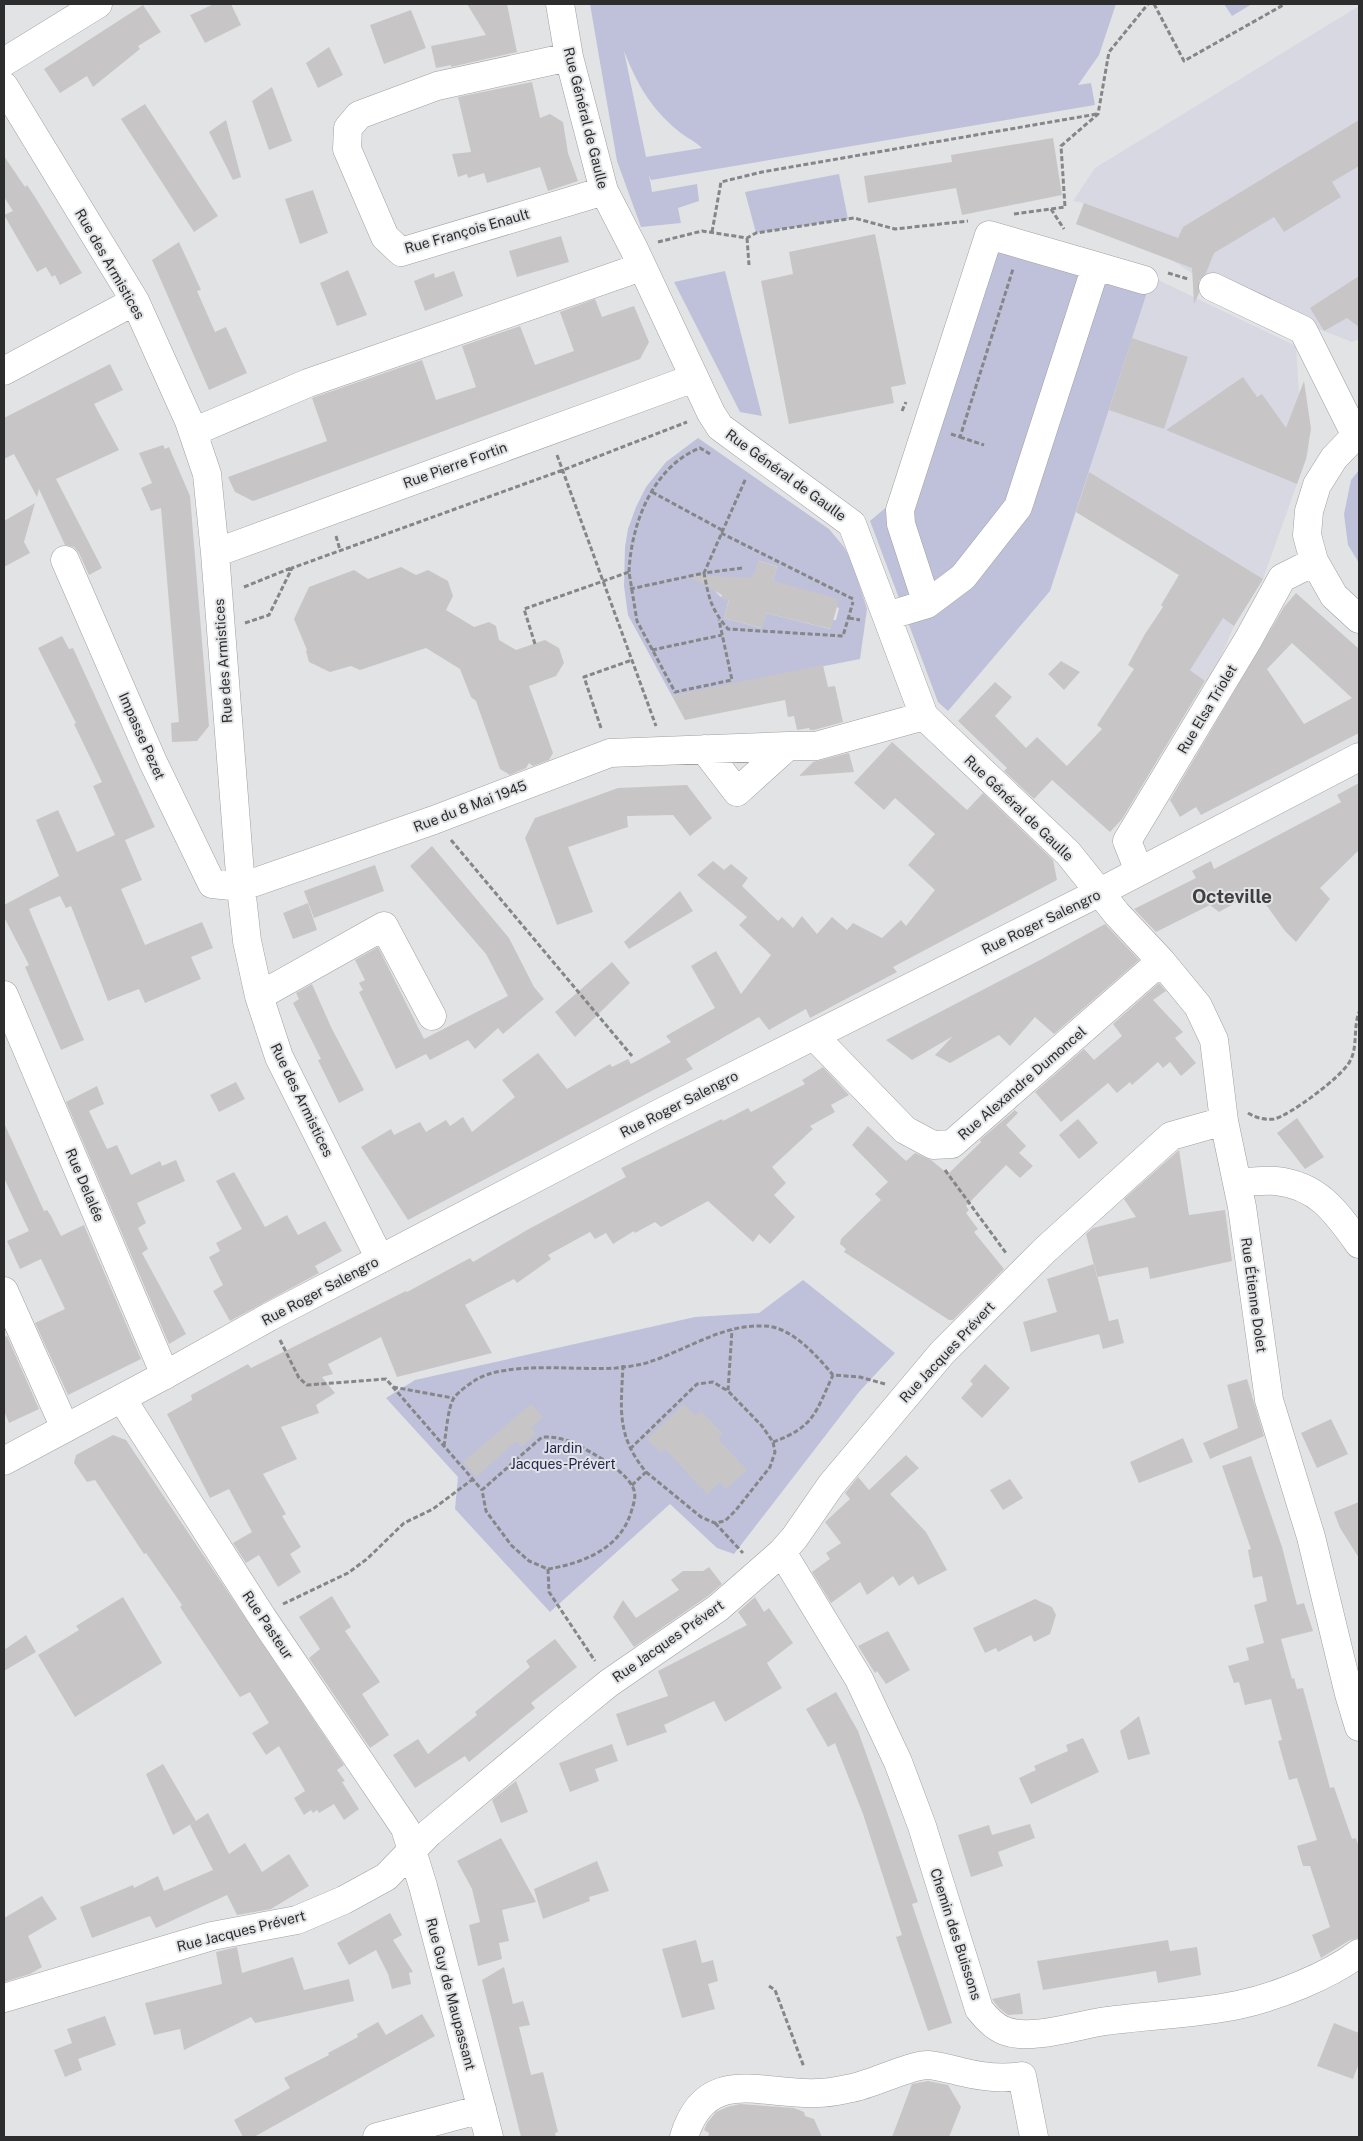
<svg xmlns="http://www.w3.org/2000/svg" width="1363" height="2141" font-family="'Public Sans',sans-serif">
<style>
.built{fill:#d7d8e2}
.green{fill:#bfc1da;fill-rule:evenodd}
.building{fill:#c8c5c7;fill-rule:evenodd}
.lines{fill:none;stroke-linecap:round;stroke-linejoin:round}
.minor-casing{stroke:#a0a0a2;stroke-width:29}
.major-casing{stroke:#a0a0a2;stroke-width:29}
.path{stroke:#858687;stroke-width:3;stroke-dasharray:5 2.5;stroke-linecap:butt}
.minor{stroke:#fff;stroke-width:28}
.major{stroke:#fff;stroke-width:28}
.labels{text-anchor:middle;stroke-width:4;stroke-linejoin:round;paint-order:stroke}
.street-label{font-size:14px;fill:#2d2d2e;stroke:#e2e3e5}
.park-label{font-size:14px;fill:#252452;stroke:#e2e3e5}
.district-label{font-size:19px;font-weight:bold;fill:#404043;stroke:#e2e3e5}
</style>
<rect width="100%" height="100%" fill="#e2e3e5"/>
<path class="built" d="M1359,6V339L1352,342L1324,331L1201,279L1170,259L1076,224L1084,203L1073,201L1095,168Z
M1152,277L1296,346L1299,393L1306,403L1310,422L1308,453L1263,579L1234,626L1209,684L1156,644L1192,583L1076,512Z"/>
<path class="green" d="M590,4H1116L1099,55L1078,85L1091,83L1095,105L651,180L649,175L652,192L697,184L699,201L678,208L681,223L641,227L617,161ZM624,51C637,84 650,107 677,130C685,137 695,141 702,148L646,157Z
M1224,4H1252L1232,16Z
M839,174L848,219L756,233L745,192Z
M983,227L1152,277L1050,591L948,711L938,702L870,521L896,499Z
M725,271L762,416L740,412L674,282Z
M698,438L829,529L844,547L852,561L867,609L860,659L672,696L628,615L624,586L625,547L628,529L636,507L646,487L666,462ZM759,561L777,566L773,581L839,608L836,620H833L830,629L766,613L761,628L724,618L729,599L721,597L714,590L749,582L750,578H753Z
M1359,470V563L1348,545L1344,514L1351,480Z
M803,1280L895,1353L859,1392L734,1554L717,1548L670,1504L550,1612L455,1509L458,1477L386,1398L415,1380L695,1317L759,1313Z"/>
<path class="building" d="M214,4H231L241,25L205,43L190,15Z
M467,4H507L517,52L451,67V65L436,68L431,46L486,35Z
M143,5L161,32L138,46L140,49L93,87L87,76L60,93L44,69Z
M411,10L426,48L384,64L370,25Z
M329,47L343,75L318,88L306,63Z
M532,82L540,118L550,114L563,122L568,153L578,181L548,191L540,167L487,183L484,173L468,178L467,174L458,177L452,154L471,152L458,97Z
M272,87L292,141L269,150L252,101Z
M145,104L218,216L194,232L121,119Z
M226,120L241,177L233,180L209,132Z
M1359,120V166L1332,182L1341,197L1284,232L1274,217L1214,253L1206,273L1199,281V293L1194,304L1192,268L1076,224L1084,203L1178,238L1183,227Z
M1053,138L1062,195L962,215L956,188L868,203L864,176L952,162L951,155Z
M4,156L25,187L27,185L35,197L82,273L60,285L55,275L52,277L46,267L37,272L4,215L13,211L4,197Z
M313,190L328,233L300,244L285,199Z
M875,234L906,384L891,387L894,403L789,424L761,281L793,274L789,252Z
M561,236L569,262L517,277L509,251Z
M179,242L201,290L197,291L215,332L226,327L247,373L209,390L152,260Z
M348,270L367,315L337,326L320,283Z
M454,271L463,296L425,311L414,281L434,273L435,278Z
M1359,276V327L1347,318L1324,331L1310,308Z
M595,299L602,317L634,306L649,342L640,359L253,501L235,492L228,477L327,441L312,398L422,360L436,400L476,387L462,346L520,326L535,365L574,351L560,312Z
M1132,338L1188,357L1164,429L1109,410Z
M110,364L123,390L94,404L119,450L56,479L102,568L89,575L79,553L74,547L65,545L39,489L37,497L14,454L4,459V418Z
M1243,377L1257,397L1262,394L1286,428L1304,381L1311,429L1306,459L1297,484L1166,430Z
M163,445L165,449L169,447L190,496L209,726L197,741L172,742L171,723L179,722L161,508L151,511L141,488L152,483L139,453Z
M1089,472L1263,579L1234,626L1223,618L1190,670L1205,681L1122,819L1110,832L1052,780L1034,799L1004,771L1007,768L958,721L995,682L1012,697L995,716L1026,748L1037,737L1067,766L1102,729L1097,725L1134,669L1128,665L1145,634L1163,607L1161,605L1179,575L1076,512Z
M35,503L24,542L30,553L4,567V521Z
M758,561L777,566L773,581L839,599L831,629L766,613L762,628L724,618L729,600L721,597L722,595L687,575L753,578Z
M401,567L416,575L428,570L448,581L453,596L446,610L474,627L489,622L496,626L499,640L516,650L545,640L559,648L564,663L556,676L529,686L553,753L549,760L533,766L529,763L526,768L510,775L500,769L476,701L471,697L460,669L426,648L360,670L351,666L330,672L309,662L306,651L307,650L294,619L309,587L354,570L368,579Z
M1296,593L1359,649V733L1201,815L1196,807L1180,817L1170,800L1284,607ZM1292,643L1352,698L1304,724L1267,669Z
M62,636L69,649L73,648L155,827L125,840L142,880L121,889L145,945L202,922L213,948L191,957L201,979L145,1003L139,989L108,1001L71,906L66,908L60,896L29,909L84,1040L61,1050L25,967L29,965L4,917V905L59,876L36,820L58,810L77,852L115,835L93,786L102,782L74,724L76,723L38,648Z
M1061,661L1080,672L1064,690L1048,674Z
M823,665L828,687L835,686L843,722L814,730H810L809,728L797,730L794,716L788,717L785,700L685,720L672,696Z
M892,742L967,810L983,793L1053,860L1057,880L893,967L897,972L810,1018L806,1009L769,1030L759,1017L686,1059L693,1069L408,1220L361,1147L391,1129L394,1135L420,1122L426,1132L446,1120L450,1126L463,1117L472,1132L515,1097L502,1080L538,1053L567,1089L610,1064L612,1067L628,1059L631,1064L671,1042L666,1036L715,1008L691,966L716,951L741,994L771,955L739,925L747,917L697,875L713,861L724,870L731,864L748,878L742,886L778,921L782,917L793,928L802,916L817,934L832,917L847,930L853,923L882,938L901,920L906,926L935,890L908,865L935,834L895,798L884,810L854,783Z
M849,753L854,772L799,776L813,762Z
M1359,783V850L1320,888L1330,899L1296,942L1285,931L1256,891L1219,912L1210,905L1156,932L1134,909L1196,878L1192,871L1211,861L1214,869L1341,802L1337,795Z
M687,785L712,818L690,836L673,815L627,816L628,827L568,847L593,912L557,925L525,838L535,818L618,788Z
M432,846L509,938L534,987L544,999L503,1034L498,1028L475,1049L468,1040L430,1060L426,1054L396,1069L359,992L363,990L359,983L365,980L355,960L378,947L424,1039L508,996L486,954L410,866Z
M375,865L384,891L314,918L304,891Z
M680,891L693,911L629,949L624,942Z
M308,903L317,930L293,939L283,913Z
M1105,924L1139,960L1054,1034L1035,1017L1010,1046L999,1035L950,1063L935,1055L953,1036L912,1060L886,1040L1040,960Z
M612,962L630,983L575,1037L555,1012Z
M1159,983L1166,991L1153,1000L1183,1032L1175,1038L1196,1063L1181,1076L1170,1062L1163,1068L1158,1062L1132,1085L1130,1082L1117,1093L1108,1083L1061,1122L1035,1092L1084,1049L1094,1060L1122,1036L1113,1024Z
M312,984L331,1027L364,1090L339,1103L318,1060L321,1059L293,1003L299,999L296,993Z
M823,1067L849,1095L831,1105L835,1112L810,1126L813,1129L772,1167L786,1183L774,1195L795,1217L770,1244L759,1234L753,1242L708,1201L661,1227L655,1222L635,1233L634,1231L613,1244L606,1233L595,1239L590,1232L548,1255L551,1259L517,1283L514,1279L465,1305L492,1353L397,1377L381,1337L328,1364L333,1374L322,1377L335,1393L316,1405L319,1413L281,1427L297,1459L263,1474L286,1514L282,1516L301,1547L290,1554L301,1572L278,1587L259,1555L246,1563L233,1543L252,1532L229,1489L210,1498L167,1414L192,1400L191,1395L248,1364L251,1368L406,1291L407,1292L470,1258L473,1262L527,1230L626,1177L621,1168L722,1119L723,1121L748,1108L751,1112L805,1084L802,1080Z
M236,1082L245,1099L219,1112L210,1095Z
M97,1086L104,1104L89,1111L107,1149L117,1145L131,1175L160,1161L162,1166L176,1160L185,1181L137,1203L146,1223L138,1228L148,1249L142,1253L186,1334L169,1344L66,1102Z
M1015,1110L1018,1113L1006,1125L1026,1146L1019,1153L1033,1166L1020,1178L1006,1165L966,1206L969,1210L966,1213L978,1229L974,1232L1004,1269L953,1320H949L844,1252L846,1249L840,1244L841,1239L881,1200L875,1194L888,1182L852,1145L868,1126L906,1161L915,1153L931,1160L948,1174L981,1142L980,1140Z
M1297,1118L1324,1157L1305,1169L1277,1133Z
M1078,1119L1098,1143L1079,1159L1059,1135Z
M4,1123L44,1211L47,1210L51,1216L61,1236L84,1225L141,1359L68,1395L35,1323L65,1309L41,1259L20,1269L7,1241L29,1231L4,1178Z
M1179,1150L1189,1215L1225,1210L1232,1261L1150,1279L1148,1267L1097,1277L1086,1234L1093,1228L1136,1217L1124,1199Z
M234,1172L265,1227L287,1215L298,1235L325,1221L342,1251L315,1266L319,1273L230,1321L213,1291L223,1285L209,1257L220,1251L216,1243L242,1229L216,1181Z
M1094,1264L1109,1321L1118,1319L1124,1343L1103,1349L1099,1334L1031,1352L1023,1322L1057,1312L1047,1279Z
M7,1336L39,1409L9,1423L4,1411V1337Z
M985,1364L1010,1388L982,1418L961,1398L973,1384L970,1381Z
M1247,1379L1264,1436L1210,1459L1203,1443L1238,1428L1227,1385Z
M531,1404L543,1417L531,1428L536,1434L521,1447L516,1441L476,1477L463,1462Z
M684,1404L695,1416L701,1411L723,1434L718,1439L747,1470L726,1489L720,1482L707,1494L665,1449L661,1453L647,1439Z
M1331,1419L1348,1454L1317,1468L1301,1433Z
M113,1435L126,1440L344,1765L337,1770L345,1781L342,1782L359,1809L344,1820L334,1804L319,1813L317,1810L313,1813L311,1810L304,1815L294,1798L305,1791L279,1746L266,1755L252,1733L269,1723L250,1692L240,1697L180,1607L182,1605L146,1553L144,1554L95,1480L87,1482L74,1463L76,1455Z
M1183,1438L1193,1462L1139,1483L1130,1462Z
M906,1455L919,1468L890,1494L926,1532L947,1570L918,1585L913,1576L899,1586L893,1576L867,1595L860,1582L831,1603L812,1572L830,1559L826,1553L841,1543L825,1522L850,1499L845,1493L858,1477L869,1490Z
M1251,1456L1282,1547L1297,1605L1304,1603L1313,1631L1281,1639L1292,1679L1294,1678L1297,1689L1303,1688L1330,1788L1334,1787L1352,1839L1356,1838L1359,1848V1938L1350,1940L1321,1958L1312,1935L1330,1927L1310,1866H1303L1297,1846L1317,1840L1297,1778L1289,1780L1278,1741L1282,1740L1271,1699L1245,1705L1239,1682L1234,1683L1228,1666L1249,1660L1246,1648L1264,1643L1254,1605L1267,1601L1262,1576L1253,1578L1248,1550L1251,1549L1222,1466Z
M1010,1479L1023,1498L1003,1510L990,1490Z
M1359,1502V1558L1340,1528L1334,1512Z
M709,1567L722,1584L708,1596L634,1647L613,1617L623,1600L636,1618L679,1590L671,1580L683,1571H703Z
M332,1596L351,1627L345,1631L380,1682L362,1694L389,1735L370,1748L309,1658L320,1649L299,1617Z
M123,1597L162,1663L75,1717L38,1655L79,1630L76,1626Z
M755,1597L764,1612L769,1608L793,1643L767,1663L782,1688L725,1722L714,1701L664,1725L667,1732L627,1746L616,1714L668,1696L658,1671L747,1625L738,1612Z
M1035,1599L1052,1607L1056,1615L1050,1634L1034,1642L1031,1635L998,1652L996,1648L985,1653L973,1628Z
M888,1631L910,1670L886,1684L877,1671L875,1673L858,1646Z
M26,1635L36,1652L4,1671V1650Z
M555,1639L577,1667L531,1703L535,1708L469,1762L465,1756L415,1788L393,1755L418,1739L428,1754L477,1715L475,1712L530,1667L526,1661Z
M836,1692L858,1731L885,1806L918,1902L912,1904L952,2023L928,2031L896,1937L902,1935L863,1814L835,1743L828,1747L806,1709Z
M1139,1716L1150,1754L1128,1760L1120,1731Z
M1083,1738L1099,1772L1031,1804L1019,1778L1036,1770L1034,1766L1068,1751L1066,1745Z
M612,1744L618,1761L595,1769L599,1781L570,1792L559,1763Z
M163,1764L196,1821L173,1835L146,1774Z
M516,1781L528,1812L501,1823L492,1800Z
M208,1813L229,1854L245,1843L262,1872L289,1854L309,1886L271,1909L237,1915L227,1895L156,1928L150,1916L92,1938L80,1907L133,1885L134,1888L158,1876L164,1891L213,1870L190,1825Z
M1030,1824L1035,1838L998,1852L1003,1866L971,1877L958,1835L989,1825L992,1835Z
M501,1838L536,1902L502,1910L509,1941L499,1943L502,1959L478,1966L469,1925L480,1922L472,1889L457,1861Z
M597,1861L609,1891L589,1897L590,1901L543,1919L534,1889Z
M42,1896L57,1919L28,1936L42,1967L30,1974L4,1982V1918Z
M390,1913L402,1935L393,1940L413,1972L409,1973L411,1984L392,1989L388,1974L376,1950L349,1965L337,1943Z
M696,1940L702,1963L713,1960L718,1981L708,1984L715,2009L682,2018L662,1949Z
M1168,1940L1170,1951L1197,1947L1201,1975L1158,1983L1156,1971L1043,1990L1037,1961Z
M237,1947L242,1973L293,1957L304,1990L349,1979L354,2001L255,2023L251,2017L184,2050L180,2029L154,2035L145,2003L222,1984L216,1952Z
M504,1967L513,2004L523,2001L530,2025L519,2027L531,2075L543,2072L558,2132L555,2133L556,2137H521L482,1980Z
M1020,1993L1023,2014L1008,2015L999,2008L992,1999Z
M422,2014L435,2036L254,2137H243L234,2120L290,2088L284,2078L329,2055L328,2053L358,2037L357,2034L378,2022L386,2035Z
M105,2016L116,2045L78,2059L82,2070L65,2077L54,2050L72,2043L67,2029Z
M1334,2023L1359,2033V2063L1353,2079L1317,2066Z
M928,2081L948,2085L961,2107L949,2137H892L912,2084Z
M740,2104L794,2108L804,2112L805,2116L814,2119L822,2137H708L709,2133L704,2130L707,2123L716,2112L727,2107Z"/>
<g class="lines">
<defs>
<path id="minor" d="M560,4L569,57L604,191L634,249L711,413L720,427L852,524L924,716L1068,853L1117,914L1161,961L1198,1006L1214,1040L1224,1121L1242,1207L1269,1400L1311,1537L1349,1694L1359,1727
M569,57L437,86L359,115L348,128L347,149L385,237L401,252L604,191
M4,62L98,4
M4,86L135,301L189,421L207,474L215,553L241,887L247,941L259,996L279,1057L380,1259
M1096,266L1144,280
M1213,287L1303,330L1355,434
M4,371L135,301
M193,432L308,383L641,267
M1359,432L1334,458L1317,485L1309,511L1307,535L1314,561L1334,596L1359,619
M215,553L694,378
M65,560L153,762L212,884L241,887L434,820L610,753L788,746L737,792L704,749
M887,616L927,604L963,577L1018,507L1096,266L989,235L900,510L901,524L927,604
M788,746H816L924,716
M1139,871L1127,841L1248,640L1282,578L1314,562
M4,995L165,1375
M259,996L384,926L432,1016
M814,1036L905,1130L933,1145L952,1144L1161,961
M1238,1182C1250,1182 1264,1180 1276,1181C1318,1185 1337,1213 1359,1244
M4,1291L65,1428
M122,1399L262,1617L405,1828L423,1886L489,2137
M782,1552L859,1679L898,1762L922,1826L979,2009C986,2018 994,2027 1005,2031C1032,2041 1077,2025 1106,2021C1150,2015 1195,2014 1238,2005C1276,1997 1329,1976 1359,1953
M4,1998L212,1936L297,1920L344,1900L386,1877L429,1833L566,1718L609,1683L718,1608L782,1552L795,1537L831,1485L942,1353L1045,1250L1171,1136L1224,1121
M377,2137L482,2109
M684,2137C706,2064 763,2096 818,2093C829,2093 841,2090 852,2088C873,2084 910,2065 928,2065C940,2066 950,2069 962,2072C982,2077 1002,2079 1022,2076L1034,2137"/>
<path id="major" d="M4,1461L165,1375L269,1317L664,1111L1100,892L1359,757"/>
</defs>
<use href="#minor" class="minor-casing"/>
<use href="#major" class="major-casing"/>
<path class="path" d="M1154,4L1184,61L1285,4
M1051,209L1064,229
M1014,214L1065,207L1061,146L1098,114L1109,52L1148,4
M712,232L721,182L762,172L1097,114
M747,238L749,265
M658,242L702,231L747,238L756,233L854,218L895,229L968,221
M1168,273L1188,279
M902,411L906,402
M951,434L960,437L1013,269
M960,437L984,445
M557,455L656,726
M652,492L722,530
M721,533L853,599
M336,536L340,550
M742,568L704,573C709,599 711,609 728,629L843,636L853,602
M629,572C631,525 652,467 700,448L710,454
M244,587L291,568
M630,589L704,573L746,478
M849,618L860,620
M245,623L269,615L292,568L563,470L687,422
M535,644L524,609L629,572L637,621L675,692L732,680L719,620
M652,650L722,635
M601,728L584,677L632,660
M451,840L632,1056
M1248,1113C1256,1118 1264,1120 1274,1119C1289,1116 1343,1076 1350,1061C1358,1047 1353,1028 1359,1012
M945,1170L1006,1253
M280,1340L299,1378L307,1385L386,1379L482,1490
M623,1365C621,1410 616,1435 646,1472L631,1486
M393,1387L453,1398
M773,1442C815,1427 816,1411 833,1375
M444,1446C446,1434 448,1406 454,1398C458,1392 468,1385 474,1381C505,1360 579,1371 616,1368C624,1367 642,1365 649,1362C687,1350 722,1324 764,1326C791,1326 817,1356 833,1375L860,1377L885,1384
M630,1449L697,1384L713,1382L728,1391L732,1330
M646,1472L701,1517L715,1523L725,1521L736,1510L770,1467L775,1452L773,1442L762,1426L728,1391
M715,1523L743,1553
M548,1569C584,1563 622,1548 632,1509C634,1503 636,1496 634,1490C628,1474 606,1461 592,1453C575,1443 561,1436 542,1437L482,1490L486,1511L511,1545L529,1561L548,1569L549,1592L595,1661
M283,1604L348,1573L367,1559L404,1523L433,1509L473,1479
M769,1986L775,1990L804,2067"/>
<use href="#minor" class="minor"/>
<use href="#major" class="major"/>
</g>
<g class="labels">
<g class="street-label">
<text transform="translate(586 118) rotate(76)" y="5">Rue Général de Gaulle</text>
<text transform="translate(467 231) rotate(-16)" y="5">Rue François Enault</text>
<text transform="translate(110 264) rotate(60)" y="5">Rue des Armistices</text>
<text transform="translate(455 465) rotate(-20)" y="5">Rue Pierre Fortin</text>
<text transform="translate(786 475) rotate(36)" y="5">Rue Général de Gaulle</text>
<text transform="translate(223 661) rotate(-94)" y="5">Rue des Armistices</text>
<text transform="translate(1207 709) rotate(-59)" y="5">Rue Elsa Triolet</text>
<text transform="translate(142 736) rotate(66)" y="5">Impasse Pezet</text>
<text transform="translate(470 806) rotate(-21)" y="5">Rue du 8 Mai 1945</text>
<text transform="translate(1019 808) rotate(44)" y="5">Rue Général de Gaulle</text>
<text transform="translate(1041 922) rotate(-26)" y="5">Rue Roger Salengro</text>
<text transform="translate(1022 1083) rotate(-41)" y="5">Rue Alexandre Dumoncel</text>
<text transform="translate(302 1100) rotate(64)" y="5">Rue des Armistices</text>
<text transform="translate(679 1104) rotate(-27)" y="5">Rue Roger Salengro</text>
<text transform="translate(85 1185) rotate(67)" y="5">Rue Delalée</text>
<text transform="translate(320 1291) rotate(-28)" y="5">Rue Roger Salengro</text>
<text transform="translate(1254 1295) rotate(82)" y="5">Rue Étienne Dolet</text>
<text transform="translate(947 1352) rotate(-47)" y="5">Rue Jacques Prévert</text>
<text transform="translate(268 1625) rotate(56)" y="5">Rue Pasteur</text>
<text transform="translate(668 1641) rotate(-35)" y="5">Rue Jacques Prévert</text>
<text transform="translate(241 1931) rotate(-14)" y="5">Rue Jacques Prévert</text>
<text transform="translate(956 1934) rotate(72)" y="5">Chemin des Buissons</text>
<text transform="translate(451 1994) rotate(75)" y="5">Rue Guy de Maupassant</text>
</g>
<g class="park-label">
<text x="563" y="1453">Jardin<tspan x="563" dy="16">Jacques-Prévert</tspan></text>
</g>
<g class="district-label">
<text x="1232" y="903">Octeville</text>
</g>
</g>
<rect width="1363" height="2141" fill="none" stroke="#2d2d2e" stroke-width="10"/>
</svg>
